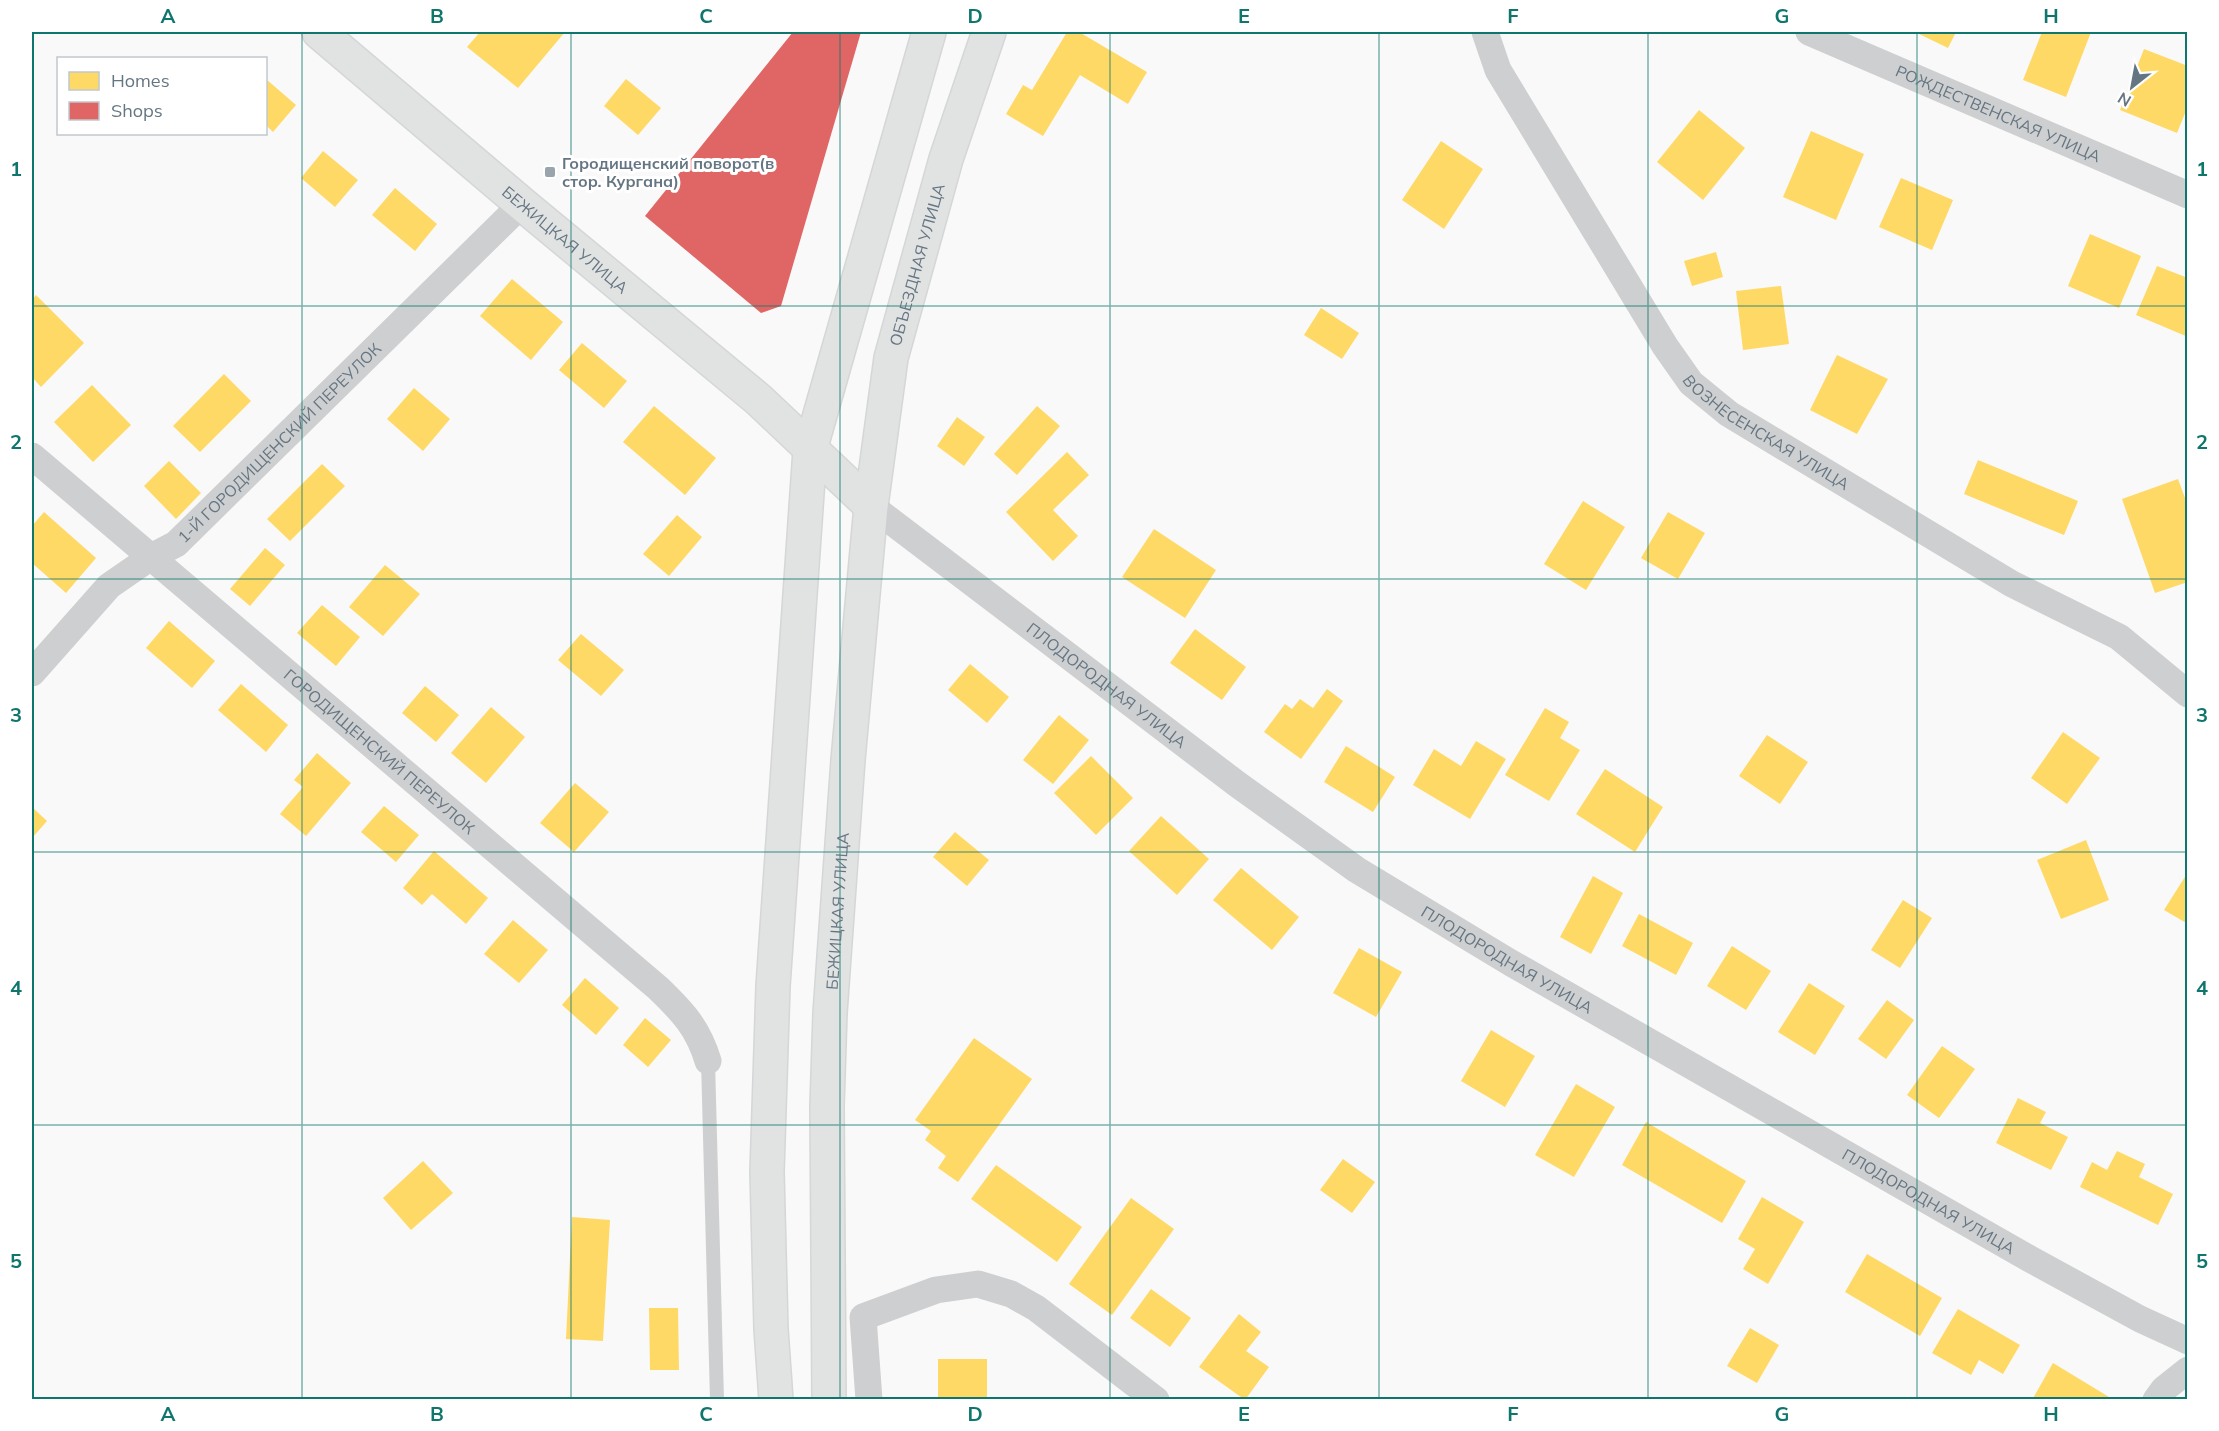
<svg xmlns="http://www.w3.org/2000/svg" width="2219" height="1431" font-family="Mulish,sans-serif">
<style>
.homes{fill:#ffd966}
.shops{fill:#e06666}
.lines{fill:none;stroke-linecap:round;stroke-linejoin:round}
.primary-casing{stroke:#d5d6d7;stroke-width:36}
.service{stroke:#cecfd0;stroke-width:14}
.minor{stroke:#cecfd0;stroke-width:27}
.primary{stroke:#e1e2e2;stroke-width:33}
.grid{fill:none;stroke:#0f766e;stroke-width:1.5;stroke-opacity:0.55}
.poi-dot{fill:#99a4ac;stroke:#fff;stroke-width:2}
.labels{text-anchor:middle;stroke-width:6;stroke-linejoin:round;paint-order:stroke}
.street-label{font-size:16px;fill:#657683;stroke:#fff}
.poi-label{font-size:16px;font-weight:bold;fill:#657683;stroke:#fff;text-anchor:start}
.neatline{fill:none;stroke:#0f766e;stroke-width:2}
.grid-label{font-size:20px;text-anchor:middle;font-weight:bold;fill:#0f766e}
</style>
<rect width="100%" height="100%" fill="#f9f9f9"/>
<path class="homes" d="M480,32H565L518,88L467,47Z
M1067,32H1079L1147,72L1128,104L1080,75L1043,136L1006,114L1023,85L1032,90Z
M1915,32H1956L1948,48Z
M2042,32H2091L2066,97L2023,80Z
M2144,49L2188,66V106L2177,133L2120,110Z
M266,79L296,105L273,132L266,125Z
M626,79L661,108L638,135L604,106Z
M1699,110L1745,148L1703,200L1657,162Z
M1811,131L1864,154L1836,220L1783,197Z
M1441,141L1483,169L1444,229L1402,200Z
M323,151L358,180L335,207L301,178Z
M1901,178L1953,200L1932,250L1879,227Z
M395,188L437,224L415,251L372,215Z
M2090,234L2141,256L2119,308L2068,286Z
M1716,252L1723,277L1692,286L1684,261Z
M2157,266L2188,278V337L2136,315Z
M512,279L563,322L531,360L480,316Z
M1781,286L1789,344L1743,350L1736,291Z
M36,295L84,343L41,387L32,377V300Z
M1321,308L1359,333L1342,359L1304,335Z
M582,343L627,381L604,408L559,370Z
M1837,355L1888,379L1857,434L1810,410Z
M224,374L251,401L200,452L173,426Z
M92,385L131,425L93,462L54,422Z
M414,388L450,419L423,451L387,419Z
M654,406L716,458L685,495L623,442Z
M1037,406L1060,426L1017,475L994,454Z
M957,417L985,437L964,466L937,446Z
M1067,452L1089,475L1053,510L1078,536L1053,561L1006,512Z
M1978,460L2078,501L2064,535L1964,494Z
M169,461L201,493L176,519L144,486Z
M322,464L345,486L290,541L267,519Z
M2178,479L2188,506V582L2155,593L2122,499Z
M1583,501L1625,527L1586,590L1544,564Z
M44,512L96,558L66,593L32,563V526Z
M1668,512L1705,533L1678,579L1641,558Z
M677,515L702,537L669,576L643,554Z
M1154,529L1216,570L1185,618L1122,577Z
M265,548L285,565L250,606L230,589Z
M385,565L420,594L383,636L349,607Z
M322,605L360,637L336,666L297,633Z
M169,621L215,661L192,688L146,648Z
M1195,629L1246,667L1222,700L1170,663Z
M581,634L624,670L601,696L558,660Z
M970,664L1009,697L987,723L948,690Z
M241,684L288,725L266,752L218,710Z
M425,686L459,715L436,742L402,713Z
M1327,689L1343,701L1301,759L1264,732L1285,704L1292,709L1300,699L1313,708Z
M491,707L525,737L486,783L451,753Z
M1545,708L1569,722L1560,738L1580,750L1549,801L1505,775Z
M1059,715L1089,740L1053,784L1023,760Z
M2063,732L2100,758L2067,804L2031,778Z
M1767,735L1808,762L1780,804L1739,776Z
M1476,741L1506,759L1470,819L1413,785L1434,749L1461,766Z
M1346,746L1395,777L1373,812L1324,782Z
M317,753L351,783L306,836L280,814L303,787L294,780Z
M1091,756L1133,798L1096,835L1054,793Z
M1605,769L1663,807L1635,852L1576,814Z
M575,783L609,812L574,852L540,823Z
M384,806L419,835L396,862L361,832Z
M32,807L47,821L32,838Z
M1161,816L1209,859L1177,895L1129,851Z
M955,832L989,860L967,886L933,857Z
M2086,840L2109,900L2061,919L2037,860Z
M434,851L488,898L466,924L432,894L422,905L403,888Z
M1241,868L1299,917L1272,950L1213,900Z
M2188,872V924L2164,910Z
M1593,876L1623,893L1591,954L1560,937Z
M1903,900L1932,918L1900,968L1871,950Z
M1639,914L1693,943L1676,975L1622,946Z
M513,920L548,950L519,983L484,954Z
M1732,946L1771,971L1746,1010L1707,986Z
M1359,948L1402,972L1376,1017L1333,993Z
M585,978L619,1008L596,1035L562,1005Z
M1809,983L1845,1006L1815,1055L1778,1032Z
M1887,1000L1914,1020L1886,1059L1858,1039Z
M645,1018L671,1040L648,1067L623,1045Z
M1491,1030L1535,1056L1505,1107L1461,1081Z
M974,1038L1032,1079L958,1182L938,1168L946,1156L925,1140L931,1131L915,1120Z
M1942,1046L1975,1069L1939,1118L1907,1095Z
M1576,1084L1615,1107L1574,1177L1535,1155Z
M2018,1098L2046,1112L2040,1123L2068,1137L2051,1170L1996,1143Z
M1646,1122L1746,1181L1722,1223L1622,1165Z
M2117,1151L2145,1164L2139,1177L2173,1194L2158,1225L2080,1187L2092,1162L2107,1170Z
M1343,1159L1375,1182L1352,1213L1320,1190Z
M423,1161L453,1193L411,1230L383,1198Z
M996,1165L1082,1227L1057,1262L971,1199Z
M1762,1197L1804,1222L1768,1284L1743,1269L1755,1249L1738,1239Z
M1131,1198L1174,1229L1112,1315L1069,1284Z
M572,1217L610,1220L603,1341L566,1339Z
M1867,1254L1942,1298L1920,1336L1845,1292Z
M1151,1289L1191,1318L1170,1347L1130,1318Z
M649,1308H678L679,1370H650Z
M1958,1309L2020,1345L2003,1374L1979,1360L1971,1375L1932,1353Z
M1239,1314L1261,1332L1246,1351L1269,1367L1245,1400L1199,1367Z
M1750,1328L1779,1345L1757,1383L1727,1366Z
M938,1359H987V1400H938Z
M2053,1363L2114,1400H2032Z"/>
<path class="shops" d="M793,32H861L781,306L761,313L645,216Z"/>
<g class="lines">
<defs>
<g id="primary">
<path id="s6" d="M319,32L522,204L759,400L871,506"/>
<path d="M776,1400L771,1329L767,1172L773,986L810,450L929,32"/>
<path id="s7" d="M829,1400L827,1106L830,1013L848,760L871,506L891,358L946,159L989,32"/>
</g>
</defs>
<use href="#primary" class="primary-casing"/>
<path class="service" d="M708,1061L717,1400"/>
<g class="minor">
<path id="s1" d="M1485,32L1498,70L1665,346L1691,383L1729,414L2012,584L2119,637L2188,694"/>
<path id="s2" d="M1809,32L2188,195"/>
<path id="s3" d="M32,456L658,988C683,1012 698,1028 708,1061"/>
<path id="s4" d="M871,506L1237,784L1357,870L1511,963L2030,1259L2140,1319L2188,1341"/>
<path id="s5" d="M32,673L109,586L151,557L176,544L522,204"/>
<path d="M869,1400L863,1317L936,1290L978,1284L1011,1294L1036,1308L1156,1400"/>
<path d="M2156,1400L2164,1389L2188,1370"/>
</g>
<use href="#primary" class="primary"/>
</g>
<path class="grid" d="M302,32V1400M571,32V1400M840,32V1400M1110,32V1400M1379,32V1400M1648,32V1400M1917,32V1400M32,306H2188M32,579H2188M32,852H2188M32,1125H2188"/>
<rect class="poi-dot" x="544" y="166" width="12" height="12" rx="3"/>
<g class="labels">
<g class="street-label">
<text dy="6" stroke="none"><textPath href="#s2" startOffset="206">РОЖДЕСТВЕНСКАЯ УЛИЦА</textPath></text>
<text dy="6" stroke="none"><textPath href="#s6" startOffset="322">БЕЖИЦКАЯ УЛИЦА</textPath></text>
<text dy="6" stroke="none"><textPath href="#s7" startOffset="1142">ОБЪЕЗДНАЯ УЛИЦА</textPath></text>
<text dy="6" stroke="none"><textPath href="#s1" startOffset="498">ВОЗНЕСЕНСКАЯ УЛИЦА</textPath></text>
<text dy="6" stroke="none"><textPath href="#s5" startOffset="340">1-Й ГОРОДИЩЕНСКИЙ ПЕРЕУЛОК</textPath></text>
<text dy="6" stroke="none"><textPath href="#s4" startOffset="296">ПЛОДОРОДНАЯ УЛИЦА</textPath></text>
<text dy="6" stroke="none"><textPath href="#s3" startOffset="456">ГОРОДИЩЕНСКИЙ ПЕРЕУЛОК</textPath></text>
<text dy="6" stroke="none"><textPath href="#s7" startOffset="489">БЕЖИЦКАЯ УЛИЦА</textPath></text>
<text dy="6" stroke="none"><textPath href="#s4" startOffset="782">ПЛОДОРОДНАЯ УЛИЦА</textPath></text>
<text dy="6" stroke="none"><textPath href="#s4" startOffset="1268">ПЛОДОРОДНАЯ УЛИЦА</textPath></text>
</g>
<g class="poi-label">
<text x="562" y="169">Городищенский поворот(в<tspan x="562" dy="18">стор. Кургана)</tspan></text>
</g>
</g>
<rect width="2219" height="1431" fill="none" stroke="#ffffff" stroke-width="66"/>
<rect x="57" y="57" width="210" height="78" fill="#ffffff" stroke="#c1c8cd" stroke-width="1.5"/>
<rect x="69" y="72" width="30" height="18" fill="#ffd966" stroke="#c1c8cd" stroke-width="1.5"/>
<text x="111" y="87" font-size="18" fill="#657683">Homes</text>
<rect x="69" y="102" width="30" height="18" fill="#e06666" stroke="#c1c8cd" stroke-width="1.5"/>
<text x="111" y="117" font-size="18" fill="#657683">Shops</text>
<g transform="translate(2132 87) rotate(211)" stroke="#ffffff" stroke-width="4.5" paint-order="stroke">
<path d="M0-4.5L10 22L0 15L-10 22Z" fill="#657683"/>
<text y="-9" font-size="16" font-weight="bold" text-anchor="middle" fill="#657683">N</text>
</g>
<rect x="33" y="33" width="2153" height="1365" class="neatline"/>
<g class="grid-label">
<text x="168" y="23">A</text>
<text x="437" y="23">B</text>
<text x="706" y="23">C</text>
<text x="975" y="23">D</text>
<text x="1244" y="23">E</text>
<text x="1513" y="23">F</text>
<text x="1782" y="23">G</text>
<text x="2051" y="23">H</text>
<text x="16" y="176">1</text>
<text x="2202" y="176">1</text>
<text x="16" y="449">2</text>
<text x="2202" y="449">2</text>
<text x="16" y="722">3</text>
<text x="2202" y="722">3</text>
<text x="16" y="995">4</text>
<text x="2202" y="995">4</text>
<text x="16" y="1268">5</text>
<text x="2202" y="1268">5</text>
<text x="168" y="1421">A</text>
<text x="437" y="1421">B</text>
<text x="706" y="1421">C</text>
<text x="975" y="1421">D</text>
<text x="1244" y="1421">E</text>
<text x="1513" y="1421">F</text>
<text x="1782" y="1421">G</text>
<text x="2051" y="1421">H</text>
</g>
</svg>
